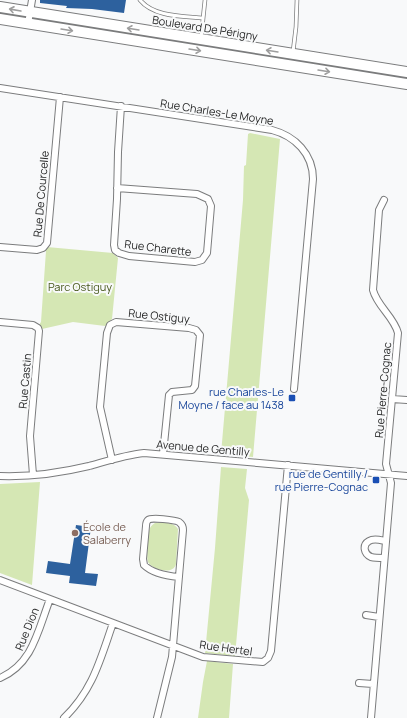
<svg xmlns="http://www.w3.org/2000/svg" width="407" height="718" font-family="Manrope,sans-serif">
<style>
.green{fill:#d5e7b4}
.building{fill:#2d619e}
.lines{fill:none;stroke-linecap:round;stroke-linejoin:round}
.lane-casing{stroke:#7b7c7d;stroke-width:4.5}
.street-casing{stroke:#7b7c7d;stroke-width:8}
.primary-casing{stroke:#7b7c7d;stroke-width:12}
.lane{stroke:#fff;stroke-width:3}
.street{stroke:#fff;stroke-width:6}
.primary{stroke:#fff;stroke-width:10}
.oneway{stroke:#9d9d9d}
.transit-dot{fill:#1a4fb4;stroke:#f8f9fa;stroke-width:1.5}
.education-dot{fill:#8d6e63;stroke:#f8f9fa;stroke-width:1.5}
.labels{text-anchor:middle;stroke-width:4;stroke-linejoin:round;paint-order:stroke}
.street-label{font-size:11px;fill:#252626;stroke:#f8f9fa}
.park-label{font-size:11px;fill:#48581d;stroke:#f8f9fa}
.transit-label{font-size:11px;fill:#164399;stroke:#f8f9fa;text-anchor:end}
.education-label{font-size:11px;fill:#785e54;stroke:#f8f9fa;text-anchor:start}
</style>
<rect width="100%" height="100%" fill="#f8f9fa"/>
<path class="green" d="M250,133L280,139L253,457L221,454L243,200L244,166L246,165L248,134Z
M47,247L113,253L118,258L112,319L105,326L73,322L42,329L39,325L41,322L46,251L45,250Z
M221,467L247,469L245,488L249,500L235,656L205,653L215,548Z
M40,482L32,585L0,573V484Z
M155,523C162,522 174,522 178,529L176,564C173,576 151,569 148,562C146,558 148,532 150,528C152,525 152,525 155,523Z
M207,661L233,664L229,718H198L203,682Z"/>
<path class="building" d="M40,0H126L124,13L92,9L66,8L67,6L40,3Z
M76,525L91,527L85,573L98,574L96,586L69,583L70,576L46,573L48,561L70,564Z"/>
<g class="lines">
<defs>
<path id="lane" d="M140,0C154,17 182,16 203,18
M201,38L205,0
M293,52L296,27L297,0"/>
<path id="street" d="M28,24L32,0
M0,88L272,130C295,136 313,154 313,179L294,389
M117,188L197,194L208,199L211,206L207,253L202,260L195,262L129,256L119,253L115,250L114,245L117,199L118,152L121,106
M0,247L37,250L43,248L47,243L60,97
M0,322L33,325L38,328L39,331L30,436L33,475
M392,399L407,400
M112,460L100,407L107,333L110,325L116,322L189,328L196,330L200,335L195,386L192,390L172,392L169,395L163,454
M0,476C30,477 60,473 89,466C107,461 125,455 144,453L407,476
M384,558C380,558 375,558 371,557C364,554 362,545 369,541C374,538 380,540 385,541
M0,580L203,657L263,662L268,658L271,651L288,465
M366,615L379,617
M0,678C33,664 38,630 50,599
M359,683L373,684
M64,718C93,690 100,660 113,623
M157,718L172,657L183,530C183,527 182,524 179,522C175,520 151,517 148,520C146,522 146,524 146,526L143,559L144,565C152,573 168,576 179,577
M371,718L391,483L386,464L398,333C394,317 377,306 373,290L379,210L384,200"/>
<path id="primary" d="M0,7L407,72
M0,19L407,84"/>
</defs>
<use href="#lane" class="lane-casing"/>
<use href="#street" class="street-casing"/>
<use href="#primary" class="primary-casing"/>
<use href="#lane" class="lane"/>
<use href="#street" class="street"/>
<use href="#primary" class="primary"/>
</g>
<defs><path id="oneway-shaft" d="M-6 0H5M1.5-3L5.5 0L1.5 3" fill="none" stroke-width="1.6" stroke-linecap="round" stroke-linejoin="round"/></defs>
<g class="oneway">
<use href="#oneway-shaft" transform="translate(15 10) rotate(-170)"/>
<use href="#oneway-shaft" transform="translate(133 29) rotate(-171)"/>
<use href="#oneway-shaft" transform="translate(67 30) rotate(9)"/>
<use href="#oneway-shaft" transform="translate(195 50) rotate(9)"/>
<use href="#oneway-shaft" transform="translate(272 51) rotate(-171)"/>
<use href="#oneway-shaft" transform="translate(324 71) rotate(9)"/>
</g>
<g class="transit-dot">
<rect x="288" y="394" width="8" height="8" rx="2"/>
<rect x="372" y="476" width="8" height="8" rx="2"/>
</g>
<circle class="education-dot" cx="75" cy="533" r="4"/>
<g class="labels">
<g class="street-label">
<text transform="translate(205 28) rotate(9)" y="4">Boulevard De Périgny</text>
<text transform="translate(217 112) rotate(9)" y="4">Rue Charles-Le Moyne</text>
<text transform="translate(41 194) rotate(-85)" y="4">Rue De Courcelle</text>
<text transform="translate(158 248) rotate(7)" y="4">Rue Charette</text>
<text transform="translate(159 316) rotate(6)" y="4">Rue Ostiguy</text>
<text transform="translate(25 381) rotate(-85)" y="4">Rue Castin</text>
<text transform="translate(383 390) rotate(-85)" y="4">Rue Pierre-Cognac</text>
<text transform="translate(203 448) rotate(5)" y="4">Avenue de Gentilly</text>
<text transform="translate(27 629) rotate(-68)" y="4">Rue Dion</text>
<text transform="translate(226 648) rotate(8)" y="4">Rue Hertel</text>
</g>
<g class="park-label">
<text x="80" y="291">Parc Ostiguy</text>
</g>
<g class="transit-label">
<text x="284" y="396">rue Charles-Le<tspan x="284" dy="13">Moyne / face au 1438</tspan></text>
<text x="368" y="478">rue de Gentilly /<tspan x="368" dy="13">rue Pierre-Cognac</tspan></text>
</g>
<g class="education-label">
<text x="83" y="531">École de<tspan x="83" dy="13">Salaberry</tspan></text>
</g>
</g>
</svg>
